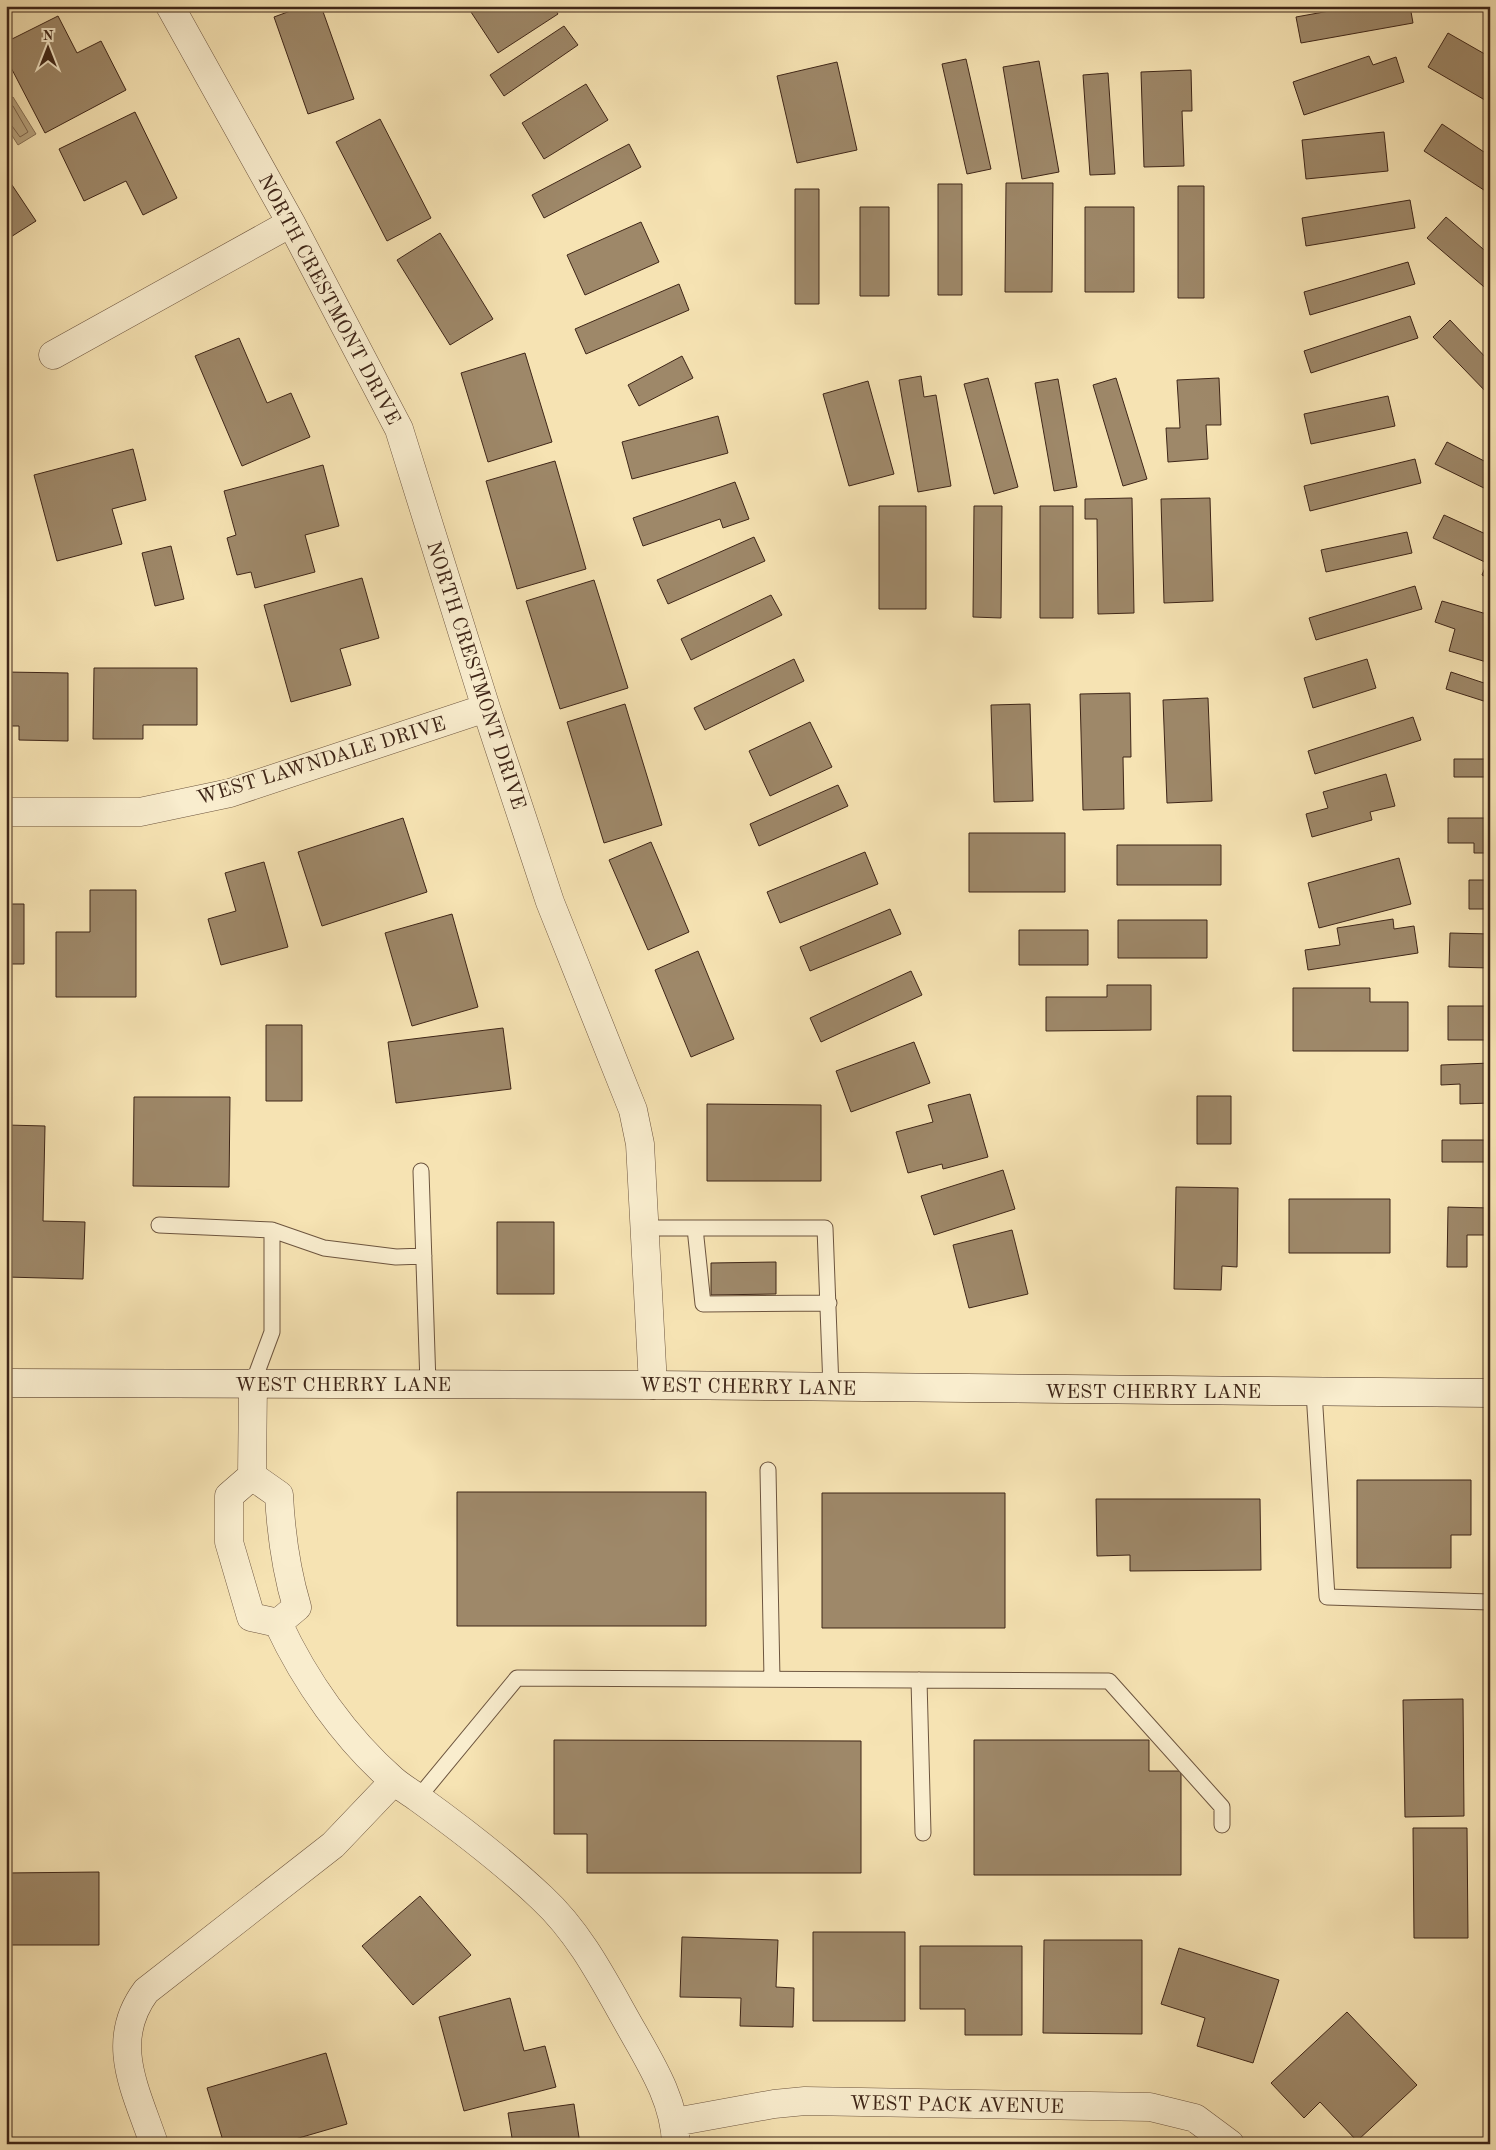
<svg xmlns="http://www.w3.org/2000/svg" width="1496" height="2150" font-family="'Old Standard TT',serif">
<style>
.water{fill:#b8a37e;stroke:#887155}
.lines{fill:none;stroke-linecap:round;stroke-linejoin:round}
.shore{stroke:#7c644b;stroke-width:1}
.building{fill:#9e8869;stroke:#3f2618}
.service-casing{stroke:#6d553f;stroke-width:17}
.minor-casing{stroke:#6d553f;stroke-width:29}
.secondary-casing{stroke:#3f2618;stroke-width:29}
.service{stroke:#f9edce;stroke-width:15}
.minor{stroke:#f9edce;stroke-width:28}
.secondary{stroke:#f9edce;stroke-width:28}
.labels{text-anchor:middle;stroke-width:4;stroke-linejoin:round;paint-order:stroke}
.street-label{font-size:20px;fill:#3f2618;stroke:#f9edce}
</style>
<rect width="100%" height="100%" fill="#f6e3b3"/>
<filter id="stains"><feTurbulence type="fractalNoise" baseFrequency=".004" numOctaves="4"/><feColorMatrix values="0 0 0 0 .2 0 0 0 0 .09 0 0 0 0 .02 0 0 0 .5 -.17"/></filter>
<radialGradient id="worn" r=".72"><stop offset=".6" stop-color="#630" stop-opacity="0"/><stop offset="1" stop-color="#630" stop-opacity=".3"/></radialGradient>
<path class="water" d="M13,97L36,134L18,145L6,126V101Z"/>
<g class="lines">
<path class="shore" d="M6,105L13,106L28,132L20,137L12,126L6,124"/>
</g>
<path class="building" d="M304,6H321L354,99L308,114L274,17Z
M467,6H553L558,14L498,53Z
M1357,6H1410L1413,23L1301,43L1296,17Z
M58,16L77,53L101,41L126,90L45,133L6,58V42Z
M564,26L578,45L504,96L490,75Z
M1448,33L1490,57V103L1428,67Z
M1369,56L1373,65L1396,57L1404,82L1304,115L1293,82Z
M966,59L991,169L967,174L942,64Z
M1039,61L1059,172L1022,179L1003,67Z
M837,62L857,150L797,163L777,76Z
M1191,70L1192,111H1182L1184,166L1144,167L1141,72Z
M1108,73L1115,174L1090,175L1083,75Z
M586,84L608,120L544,159L522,123Z
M135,112L177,198L143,215L126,181L84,201L59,149Z
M380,119L431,218L387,241L336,142Z
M1442,124L1490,156V194L1424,151Z
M1384,132L1388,171L1306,179L1302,140Z
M629,144L641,167L544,218L532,195Z
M6,176L36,221L6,240Z
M1006,183H1053L1052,292H1005Z
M938,184H962V295H938Z
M1178,186H1204V298H1178Z
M795,189H819V304H795Z
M1410,200L1415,228L1306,246L1302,218Z
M860,207H889V296H860Z
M1085,207H1134V292H1085Z
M1446,217L1490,255V292L1427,238Z
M641,222L659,262L585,295L567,255Z
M440,233L493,319L450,345L397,260Z
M1408,262L1415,284L1310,315L1304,292Z
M679,284L689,310L586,354L575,329Z
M1410,316L1418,338L1311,373L1304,351Z
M1450,320L1490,362V396L1433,337Z
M239,338L267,403L291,393L310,437L242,466L195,356Z
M525,353L552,442L488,462L461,373Z
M682,356L693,378L639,406L628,385Z
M921,376L924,397L936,395L951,486L918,492L899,380Z
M988,378L1018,487L994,494L964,384Z
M1116,378L1147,479L1123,486L1093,385Z
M1219,378L1221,425H1206L1208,459L1168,462L1166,428H1180L1177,380Z
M1058,379L1077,487L1054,491L1035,383Z
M868,381L894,474L849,486L823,394Z
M1388,396L1395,426L1311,444L1304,414Z
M718,416L728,453L632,479L622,442Z
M1447,442L1490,464V491L1435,464Z
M133,449L146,500L112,509L122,544L57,561L34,475Z
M1415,459L1421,483L1310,511L1304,486Z
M555,461L586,569L517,589L486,481Z
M323,465L339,526L305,535L315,572L255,588L251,572L237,575L227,538L236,535L224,491Z
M735,482L749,519L723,528L720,519L643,546L633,518Z
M1132,498L1134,613L1098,614L1097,519H1085V499Z
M1210,498L1213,601L1164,603L1161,499Z
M879,506H926V609H879Z
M974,506H1002L1001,618L973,617Z
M1040,506H1073V618H1040Z
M1444,515L1490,536V579L1482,575L1487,563L1433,538Z
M1407,532L1412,553L1326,572L1321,550Z
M754,537L765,561L668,604L657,580Z
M171,546L184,599L155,606L142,553Z
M362,578L379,638L340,649L351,685L291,702L264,605Z
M594,580L628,688L560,709L526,601Z
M1415,586L1422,609L1316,640L1309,618Z
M771,595L782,615L691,660L681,639Z
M1442,601L1490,615V663L1449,651L1455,629L1435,622Z
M794,659L804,681L705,730L694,708Z
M1367,659L1376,688L1313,708L1304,678Z
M94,668H197V725H143V739H93Z
M6,672L68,673V741L19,740V726H6Z
M1451,672L1490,685V703L1446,689Z
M1130,693L1131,757H1123L1124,809L1083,810L1080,694Z
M1208,698L1212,801L1167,803L1163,700Z
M625,704L662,825L604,843L567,722Z
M1030,704L1033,801L994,802L991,705Z
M1413,717L1421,740L1315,774L1308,751Z
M810,722L832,767L770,796L749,751Z
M1454,759H1490V777H1454Z
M1386,774L1395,806L1370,812L1372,820L1312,837L1306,814L1328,808L1323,792Z
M838,785L848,806L759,846L750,824Z
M403,818L427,892L322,926L298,852Z
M1448,818H1490V853H1474V843H1448Z
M969,833H1065V892H969Z
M651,842L689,932L648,950L609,860Z
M1117,845H1221V885H1117Z
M865,852L878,884L780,923L767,892Z
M1399,858L1411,904L1319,928L1308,883Z
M264,862L288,947L221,965L208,919L236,911L225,873Z
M1469,880H1490V909H1469Z
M90,890H136V997H56V932H90Z
M6,904H24V964H6Z
M890,909L901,934L810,971L800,947Z
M452,914L478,1007L412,1026L385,933Z
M1393,919L1394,929L1414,926L1418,953L1308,970L1305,950L1340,945L1337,928Z
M1118,920H1207V958H1118Z
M1019,930H1088V965H1019Z
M1450,933L1490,934V968L1449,967Z
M698,951L734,1039L691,1057L655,970Z
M911,971L922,995L821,1042L810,1018Z
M1107,985H1151V1030L1046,1031V997H1107Z
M1293,988H1370V1002H1408V1051H1293Z
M1448,1006H1490V1040H1448Z
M266,1025H302V1101H266Z
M503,1028L511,1089L396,1103L388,1042Z
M914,1042L930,1083L851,1112L836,1071Z
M1490,1063V1103L1460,1104V1084L1441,1085V1065Z
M970,1094L988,1157L943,1169L942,1164L908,1173L896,1132L933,1122L928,1105Z
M1197,1096H1231V1144H1197Z
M134,1097H230L229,1187L133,1186Z
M707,1104L821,1105V1181H707Z
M7,1125L45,1126L43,1221L85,1222L83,1279L6,1277Z
M1442,1140H1490V1162H1442Z
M1003,1170L1015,1209L934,1235L921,1196Z
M1176,1187L1238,1188L1237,1267L1222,1266L1221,1290L1174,1289Z
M1289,1199H1390V1253H1289Z
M1448,1207L1490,1208V1235H1467V1267H1447Z
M497,1222H554V1294H497Z
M1012,1230L1028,1294L969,1308L953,1245Z
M776,1262V1294L711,1295V1263Z
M1357,1480H1471V1535H1451V1568H1357Z
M457,1492H706V1626H457Z
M822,1493H1005V1628H822Z
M1096,1499H1260L1261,1570L1130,1571V1555L1097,1556Z
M1463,1699L1464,1816L1405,1817L1403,1700Z
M554,1740L861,1741V1873H587V1834H554Z
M974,1740H1149V1771H1181V1875H974Z
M1413,1828H1467L1468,1938H1414Z
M99,1872V1945H6V1873Z
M420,1896L471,1955L413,2005L362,1946Z
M813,1932H905V2021H813Z
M682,1937L778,1940L776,1987L794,1988L793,2027L740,2026L741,1998L680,1997Z
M1044,1940H1142V2034L1043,2033Z
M920,1946H1022V2035H965V2009H920Z
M1179,1948L1279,1980L1253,2063L1197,2046L1205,2018L1161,2004Z
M510,1998L524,2051L545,2046L556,2087L464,2111L439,2017Z
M1347,2012L1417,2085L1357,2141L1320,2102L1304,2118L1271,2083Z
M326,2053L347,2124L285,2142V2144H224L207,2088Z
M574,2104L580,2144H513L508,2113Z"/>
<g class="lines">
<defs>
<path id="service" d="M421,1171L428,1384
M159,1225L272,1230L324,1248L396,1257L424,1256
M644,1228H825L831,1388
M695,1228L703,1304L829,1303
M253,1383L272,1332V1230
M1314,1392L1327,1597L1490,1602
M768,1470L772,1679
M919,1680L923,1833
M418,1798L517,1678L1109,1681L1222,1807V1825"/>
<path id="minor" d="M170,6L291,223L399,429L486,708L550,902L633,1110L640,1144L653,1385
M53,355L291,223
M6,812H140L230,793L486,708
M252,1476L229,1496V1542L251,1617L278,1623L297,1607C286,1570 281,1534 279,1495L252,1476L253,1383
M278,1623C305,1681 345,1738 393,1780C401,1787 410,1792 418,1798C461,1829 504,1862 542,1898C582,1935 606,1985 633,2032C653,2067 675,2103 676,2144
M675,2122L774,2104L805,2101L1150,2107L1195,2118L1230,2144
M154,2144C136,2090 108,2042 146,1991L333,1845L394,1781"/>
<path id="secondary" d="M6,1383L653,1385L1490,1393"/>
</defs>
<use href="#service" class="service-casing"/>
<use href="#minor" class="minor-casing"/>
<use href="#secondary" class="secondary-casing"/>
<use href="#service" class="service"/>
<use href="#minor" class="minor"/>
<use href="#secondary" class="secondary"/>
</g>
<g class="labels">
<g class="street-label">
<text transform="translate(330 299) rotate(62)" y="7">NORTH CRESTMONT DRIVE</text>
<text transform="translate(477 675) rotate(72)" y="7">NORTH CRESTMONT DRIVE</text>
<text transform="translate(321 760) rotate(-17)" y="7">WEST LAWNDALE DRIVE</text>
<text x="343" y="1391">WEST CHERRY LANE</text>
<text transform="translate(748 1386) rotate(1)" y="7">WEST CHERRY LANE</text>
<text x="1153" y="1398">WEST CHERRY LANE</text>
<text transform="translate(957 2104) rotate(1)" y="7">WEST PACK AVENUE</text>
</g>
</g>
<rect width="1496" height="2150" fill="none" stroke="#f6e3b3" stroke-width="25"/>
<rect x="8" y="8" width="1481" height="2135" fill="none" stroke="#3f2618" stroke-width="2.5"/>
<rect x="12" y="12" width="1471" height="2125" fill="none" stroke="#3f2618"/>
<g transform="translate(48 48)" stroke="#f9edce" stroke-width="4" paint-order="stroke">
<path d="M0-4L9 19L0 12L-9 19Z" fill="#3f2618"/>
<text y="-8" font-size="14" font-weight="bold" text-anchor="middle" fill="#3f2618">N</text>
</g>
<rect width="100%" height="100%" filter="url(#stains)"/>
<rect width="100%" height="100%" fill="url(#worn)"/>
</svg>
